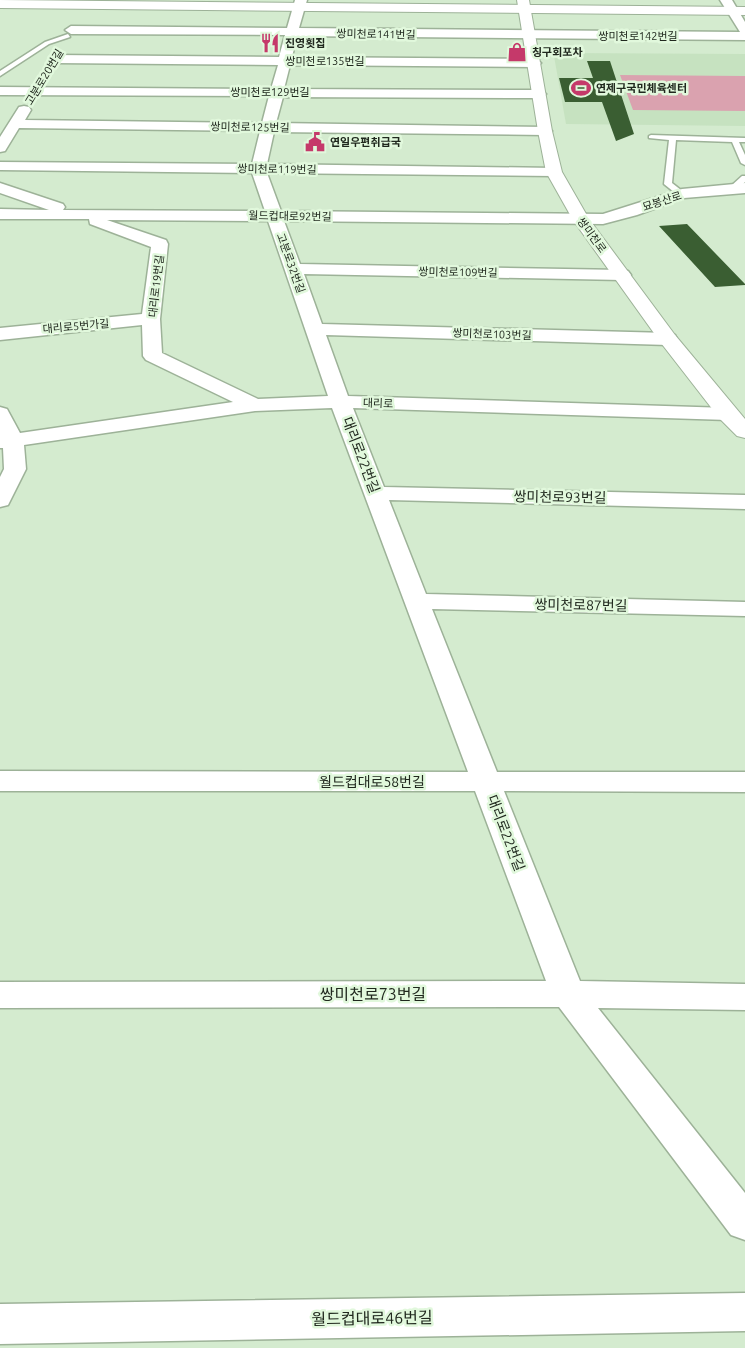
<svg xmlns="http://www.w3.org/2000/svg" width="745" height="1348" font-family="Ubuntu,'Noto Sans KR',sans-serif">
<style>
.built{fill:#c6e2c0}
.green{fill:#daa2af}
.building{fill:#3a5e32}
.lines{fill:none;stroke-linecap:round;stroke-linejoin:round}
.service-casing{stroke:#9db298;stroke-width:3}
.minor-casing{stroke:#9db298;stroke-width:3}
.tertiary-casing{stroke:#9db298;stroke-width:2}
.secondary-casing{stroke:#9db298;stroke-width:2}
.service{fill:#fff;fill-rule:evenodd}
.minor{fill:#fff;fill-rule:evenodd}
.tertiary{fill:#fff;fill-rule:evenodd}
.secondary{fill:#fff;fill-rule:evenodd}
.labels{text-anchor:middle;stroke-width:5;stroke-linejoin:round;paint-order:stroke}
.far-street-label{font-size:11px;fill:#20281e;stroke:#e1f8dc}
.far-poi-label{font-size:11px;font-weight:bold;fill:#20281e;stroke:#e1f8dc;text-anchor:start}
.street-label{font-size:14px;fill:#20281e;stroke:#e1f8dc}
.near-street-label{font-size:16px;fill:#20281e;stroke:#e1f8dc}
</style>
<rect width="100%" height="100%" fill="#d4ebcf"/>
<path class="built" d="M563,53L745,54V126L566,124L554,56Z"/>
<path class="green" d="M620,75L745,76V111L633,110Z"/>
<path class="building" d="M587,61H610L634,134L616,141L602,102H565L559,78H593Z
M687,224L745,284V285L715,287L659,226Z"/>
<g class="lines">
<defs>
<path id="service" d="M68,34L70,37L49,44L0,76V71L45,42Z
M651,135L745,138V142H739L745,155V165L741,163L732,142L676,140L672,183L686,194L679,196L664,184L669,140L649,138V136Z
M742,176H745V182L737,190H731V186Z"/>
<path id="minor" d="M295,0H307L299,28L740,32L720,0H732L745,22V40L297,36L292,57L535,59L541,63L535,67L290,65L284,89L539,90L546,94L539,98L283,97L276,123L545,127L552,131L545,135L274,132L267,164L554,168L559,169L561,172L559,175L554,176L267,173L281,211L603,214L682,189L745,183V193L684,198L637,215L603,224L284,221L300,264L622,270L628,271L631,275L628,279L622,280L304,274L322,324L668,333L675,335L677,339L675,343L668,345L326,335L348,396L728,408L735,410L738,414L735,418L728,420L353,408L384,487L745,495V509L389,500L426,594L745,602V616L432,609L497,772H745V792L504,791L580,981L745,984V1010L598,1008L745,1193V1240L731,1235L559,1007L0,1008V982L546,981L475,791H0V771L468,772L332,408L255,411L24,445L26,469L8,505L0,507V477L4,469L3,448H0V407L7,409L20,433L233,402L146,360L143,356L142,325L0,340V328L142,314L151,247L90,224L89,219H0V209L49,210L0,193V183L63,204L65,207L63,210L265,211L252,173L0,170V162L252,164L260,131L19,128L5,151L0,152V137L19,107L24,106L29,107L31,110L25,120L262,123L269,96L0,95V87L271,89L278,65L55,63L49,59L55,55L279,57L285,35L71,34L65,30L71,26L287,28ZM107,220L268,221L328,396L258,399L162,353L160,319L168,244L166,240Z
M745,1293V1331L0,1344V1304Z"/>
<path id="tertiary" d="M517,0H529L552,131L562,172L589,219L675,335L745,419V438L737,436L720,419L661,343L573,220L546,172L538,131Z"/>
<path id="secondary" d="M0,0L745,7V15L0,8Z"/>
</defs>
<use href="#service" class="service-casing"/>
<use href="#minor" class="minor-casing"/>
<use href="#tertiary" class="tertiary-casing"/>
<use href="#secondary" class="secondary-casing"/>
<use href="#service" class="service"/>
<use href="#minor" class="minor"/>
<use href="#tertiary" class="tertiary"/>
<use href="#secondary" class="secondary"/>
</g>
<defs>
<symbol id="restaurant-bare" viewBox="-9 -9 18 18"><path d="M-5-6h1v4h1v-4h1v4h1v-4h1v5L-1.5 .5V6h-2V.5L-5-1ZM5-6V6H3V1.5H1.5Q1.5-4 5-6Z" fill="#c5396a" stroke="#e1f8dc" stroke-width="2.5" paint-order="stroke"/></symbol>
<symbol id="shop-bare" viewBox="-9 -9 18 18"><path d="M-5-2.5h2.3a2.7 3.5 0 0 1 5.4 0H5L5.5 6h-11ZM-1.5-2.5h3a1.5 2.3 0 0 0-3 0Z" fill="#c5396a" stroke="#e1f8dc" stroke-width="2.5" paint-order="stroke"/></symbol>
<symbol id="stadium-bare" viewBox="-9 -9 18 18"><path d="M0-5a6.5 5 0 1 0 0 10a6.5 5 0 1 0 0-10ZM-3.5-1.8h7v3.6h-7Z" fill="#c5396a" stroke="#e1f8dc" stroke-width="2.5" paint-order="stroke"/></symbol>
<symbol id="civic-bare" viewBox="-9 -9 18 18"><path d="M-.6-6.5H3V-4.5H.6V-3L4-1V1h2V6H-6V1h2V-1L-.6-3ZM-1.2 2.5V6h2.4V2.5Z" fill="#c5396a" stroke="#e1f8dc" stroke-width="2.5" paint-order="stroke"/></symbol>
</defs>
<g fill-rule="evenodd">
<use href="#restaurant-bare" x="256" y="29" width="28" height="28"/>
<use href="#shop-bare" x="503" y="38" width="28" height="28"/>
<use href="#stadium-bare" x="567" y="74" width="28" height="28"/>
<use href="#civic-bare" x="301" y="128" width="28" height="28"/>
</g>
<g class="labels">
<g class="far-street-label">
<text transform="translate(376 34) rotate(1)" y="4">쌍미천로141번길</text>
<text x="638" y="40">쌍미천로142번길</text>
<text x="325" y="65">쌍미천로135번길</text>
<text transform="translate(44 77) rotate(-59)" y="4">고분로20번길</text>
<text x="270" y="96">쌍미천로129번길</text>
<text transform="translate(250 127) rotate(1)" y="4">쌍미천로125번길</text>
<text transform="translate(277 169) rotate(1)" y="4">쌍미천로119번길</text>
<text transform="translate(662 201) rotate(-18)" y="4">묘봉산로</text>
<text transform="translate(290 216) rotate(1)" y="4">월드컵대로92번길</text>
<text transform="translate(592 235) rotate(54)" y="4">쌍미천로</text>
<text transform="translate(291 263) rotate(70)" y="4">고분로32번길</text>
<text transform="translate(458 272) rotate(1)" y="4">쌍미천로109번길</text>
<text transform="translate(156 286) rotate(-83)" y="4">대리로19번길</text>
<text transform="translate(76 326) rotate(-5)" y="4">대리로5번가길</text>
<text transform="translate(492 334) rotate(2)" y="4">쌍미천로103번길</text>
<text transform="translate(378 403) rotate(2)" y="4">대리로</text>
</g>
<g class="far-poi-label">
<text x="285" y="47">진영횟집</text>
<text x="532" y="56">칭구회포차</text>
<text x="596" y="92">연제구국민체육센터</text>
<text x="330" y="146">연일우편취급국</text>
</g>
<g class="street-label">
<text transform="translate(361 455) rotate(69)" y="5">대리로22번길</text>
<text transform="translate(560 497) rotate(1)" y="5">쌍미천로93번길</text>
<text transform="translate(581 605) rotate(1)" y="5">쌍미천로87번길</text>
<text x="372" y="787">월드컵대로58번길</text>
<text transform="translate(506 833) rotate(69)" y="5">대리로22번길</text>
</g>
<g class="near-street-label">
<text x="373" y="1000">쌍미천로73번길</text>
<text transform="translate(372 1318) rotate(-1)" y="6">월드컵대로46번길</text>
</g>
</g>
</svg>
